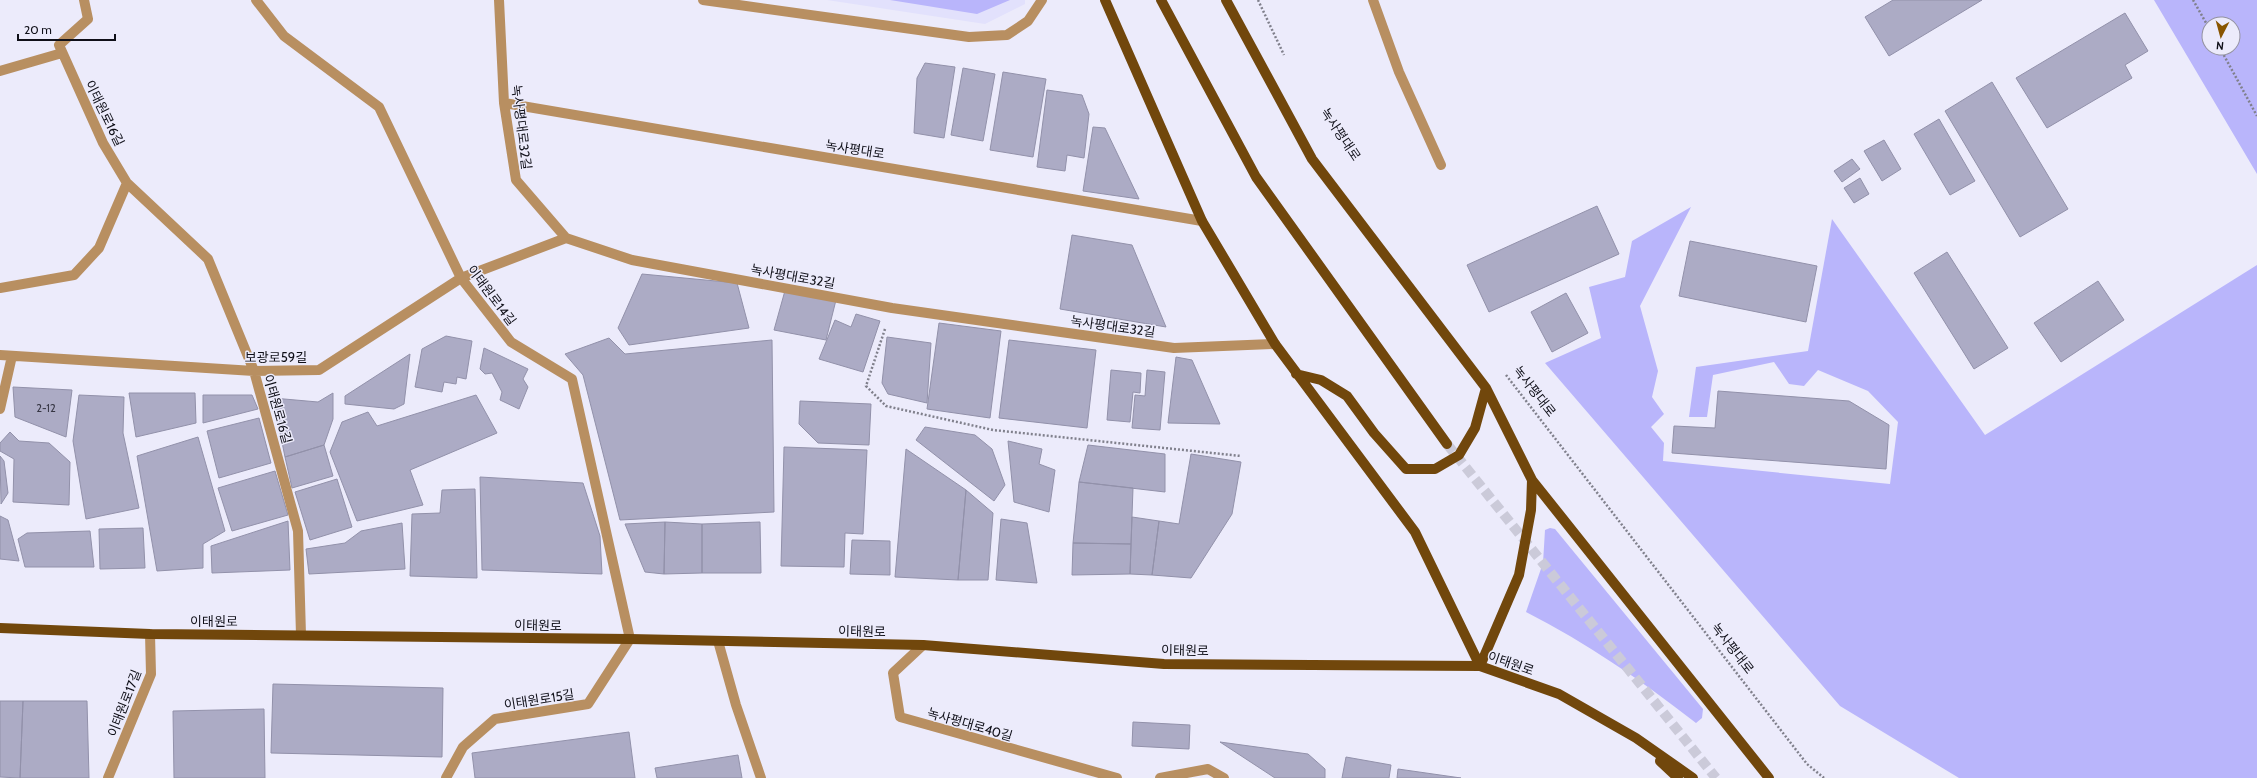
<svg xmlns="http://www.w3.org/2000/svg" width="2257" height="778" font-family="Cabin,'Noto Sans KR',sans-serif">
<style>
.built{fill:#e2e1fc}
.green{fill:#b9b5fb;fill-rule:evenodd}
.building{fill:#acabc5;stroke:#9291aa}
.lines{fill:none;stroke-linecap:round;stroke-linejoin:round}
.major-tunnel{stroke:#cbcad9;stroke-width:10;stroke-dasharray:10 5;stroke-linecap:butt}
.path{stroke:#80808c;stroke-width:2.5;stroke-dasharray:2 2;stroke-linecap:butt}
.minor{stroke:#b88f61;stroke-width:10}
.major{stroke:#71470c;stroke-width:10}
.labels{text-anchor:middle;stroke-width:3;stroke-linejoin:round;paint-order:stroke}
.number-label{font-size:11px;fill:#363643}
.street-label{font-size:13px;fill:#0f0f18;stroke:#ecebfb}
</style>
<rect width="100%" height="100%" fill="#ecebfb"/>
<path class="built" d="M827,0H1025V4L985,24Z"/>
<path class="green" d="M890,0H1010L977,14Z
M2154,0H2257V174ZM2209,24H2233V48H2209Z
M1691,207L1640,306L1658,371L1652,397L1664,414L1651,427L1664,443L1663,461L1890,484L1898,422L1868,391L1818,370L1804,386L1789,384L1774,362L1713,375L1707,417H1689L1696,367L1808,351L1832,219L1985,435L2257,265V778H1959L1840,706L1545,363L1601,338L1589,287L1625,277L1632,241Z
M1550,528L1555,529L1703,709L1702,718L1696,723C1642,681 1587,643 1526,612L1543,563L1545,530Z"/>
<path class="building" d="M1893,0H1982L1889,56L1865,17Z
M2125,13L2148,51L2125,65L2132,78L2047,128L2016,78Z
M925,63L955,67L944,138L914,133L917,78Z
M963,68L995,74L983,141L951,135Z
M1003,72L1046,79L1033,157L990,150Z
M1992,82L2068,209L2020,237L1945,111Z
M1047,90L1082,95L1089,114L1084,158L1067,155L1065,171L1037,167Z
M1939,119L1975,181L1950,195L1914,134Z
M1093,127L1105,128L1139,199L1083,191Z
M1884,140L1901,169L1882,181L1864,151Z
M1852,159L1860,169L1842,182L1834,171Z
M1860,178L1869,194L1854,203L1844,188Z
M1597,206L1619,254L1489,312L1467,265Z
M1072,235L1132,245L1166,327L1060,309Z
M1690,241L1817,266L1806,322L1679,296Z
M1947,252L2008,348L1974,369L1914,273Z
M642,274L737,283L749,328L629,345L618,328Z
M2098,281L2124,320L2061,362L2034,323Z
M786,287L836,300L826,340L774,330Z
M1566,293L1588,333L1552,352L1531,312Z
M856,314L880,321L863,372L819,359L835,320L851,327Z
M939,323L1001,331L990,418L927,409Z
M446,336L472,341L466,379L457,377L456,384L444,382L442,392L415,387L422,349Z
M887,337L931,343L927,403L888,394L882,383Z
M609,338L625,354L772,340L774,512L620,520L583,375L565,354Z
M1009,340L1096,350L1087,428L999,418Z
M484,348L528,369L523,379L528,387L519,409L500,400L502,392L492,373L485,374L480,369Z
M410,354L404,404L394,409L345,404V396Z
M1176,357L1192,360L1220,424L1168,423Z
M1111,370L1141,373L1140,393L1133,392L1130,422L1107,420Z
M1147,370L1165,372L1160,430L1132,428L1135,395L1145,396Z
M13,387L72,390L66,437L15,417Z
M1718,391L1849,401L1889,425L1886,469L1672,453L1674,426L1715,428Z
M129,393H195L196,423L136,437Z
M333,393V419L324,445L285,457L273,398L318,402Z
M79,395L124,397L123,433L139,508L86,519L73,441Z
M203,395H252L258,409L203,423Z
M476,395L497,433L410,470L423,505L357,521L330,452L342,422L368,412L377,426Z
M800,401L871,404L869,445L818,443L799,424Z
M259,418L271,463L219,478L207,431Z
M925,427L975,435L992,449L1005,485L994,501L916,440Z
M10,432L19,441L49,443L70,462L69,505L13,502L14,459L0,451V443Z
M198,437L225,531L203,544V568L157,571L137,456Z
M1008,441L1042,449L1039,464L1055,470L1049,512L1014,502Z
M324,445L333,476L292,488L285,457Z
M1088,445L1165,454V492L1079,482Z
M784,447L867,450L863,534L845,533L844,567L781,566Z
M906,449L966,490L958,580L895,577Z
M1191,454L1241,462L1232,514L1191,578L1152,575L1159,521L1179,524Z
M0,456L4,461L8,493L1,504Z
M275,471L288,515L232,531L218,488Z
M480,477L583,483L600,536L602,574L482,570Z
M337,479L352,527L310,540L295,492Z
M1079,482L1133,488L1131,544L1073,543Z
M475,489L477,578L410,576L412,514L440,513L442,490Z
M966,490L993,513L988,580H958Z
M0,516L8,520L19,561L0,559Z
M1132,517L1159,521L1152,575L1130,574Z
M1001,519L1027,523L1037,583L996,580Z
M288,521L290,570L212,573L211,546Z
M665,522L664,574L645,572L625,524Z
M665,522L702,524V573L664,574Z
M760,522L761,573H702V524Z
M402,523L405,569L309,574L306,549L345,543L361,531Z
M143,528L145,568L100,569L99,529Z
M90,531L94,567H25L18,539L27,533Z
M852,540L890,541V575L850,574Z
M1073,543L1131,544L1130,574L1072,575Z
M273,684L443,688L442,757L271,753Z
M0,701H23L20,778L0,777Z
M23,701H87L89,778H20Z
M264,709L265,778H174L173,711Z
M1133,722L1190,725L1189,749L1132,746Z
M629,732L635,778H475L472,753Z
M1220,742L1308,754L1325,769V778H1275Z
M738,755L742,778H657L655,768Z
M1346,757L1391,765L1389,778H1342Z
M1398,769L1461,778H1397Z"/>
<g class="lines">
<path class="major-tunnel" d="M1447,444L1716,778"/>
<path class="path" d="M1258,0L1284,55
M2193,0L2209,28
M2220,48L2257,116
M885,329L866,386L886,406L993,430L1241,456
M1506,375L1807,764L1824,778"/>
<path class="minor" d="M84,0L88,19L59,45L103,143L127,183L208,259L254,371L298,531L301,635
M256,0L284,36L379,107L461,278L511,342L572,379L630,639L588,704L495,719L463,747L446,778
M499,0L504,103L516,180L566,238L632,260L892,308L1174,348L1275,344
M703,0L969,37L1007,35L1028,21L1042,0
M1373,0L1399,72L1441,165
M0,71L62,53
M504,103L1202,221
M0,288L74,275L99,248L127,183
M0,355L254,371L319,370L461,278L566,238
M0,409L12,356
M718,641L736,705L761,778
M923,645L893,673L900,717L1117,778
M108,778L151,674L150,634
M1160,778L1208,769L1224,778"/>
<path class="major" d="M1105,0L1202,221L1275,344L1415,532L1480,666
M1161,0L1256,177L1447,444
M1226,0L1312,159L1486,388L1532,480L1769,778
M1296,374L1321,380L1347,396L1374,433L1406,469H1435L1459,455L1475,428L1486,388
M0,628L150,634L630,639L923,645L1164,664L1480,666L1559,694L1636,738L1693,778
M1480,666L1519,575L1531,510L1532,480
M1660,761L1678,778"/>
</g>
<g class="labels">
<g class="number-label">
<text x="46" y="412">2-12</text>
</g>
<g class="street-label">
<text transform="translate(105 113) rotate(64)" y="5">이태원로16길</text>
<text transform="translate(522 127) rotate(83)" y="5">녹사평대로32길</text>
<text transform="translate(1341 134) rotate(56)" y="5">녹사평대로</text>
<text transform="translate(855 149) rotate(9)" y="5">녹사평대로</text>
<text transform="translate(793 276) rotate(10)" y="5">녹사평대로32길</text>
<text transform="translate(492 295) rotate(53)" y="5">이태원로14길</text>
<text transform="translate(1113 326) rotate(8)" y="5">녹사평대로32길</text>
<text x="276" y="362">보광로59길</text>
<text transform="translate(1535 391) rotate(52)" y="5">녹사평대로</text>
<text transform="translate(278 409) rotate(74)" y="5">이태원로16길</text>
<text x="214" y="626">이태원로</text>
<text transform="translate(538 625) rotate(1)" y="5">이태원로</text>
<text transform="translate(862 631) rotate(1)" y="5">이태원로</text>
<text transform="translate(1733 648) rotate(52)" y="5">녹사평대로</text>
<text transform="translate(1185 650) rotate(1)" y="5">이태원로</text>
<text transform="translate(1511 663) rotate(19)" y="5">이태원로</text>
<text transform="translate(539 699) rotate(-9)" y="5">이태원로15길</text>
<text transform="translate(124 703) rotate(-69)" y="5">이태원로17길</text>
<text transform="translate(970 724) rotate(16)" y="5">녹사평대로40길</text>
</g>
</g>
<g transform="translate(2221 36) rotate(186)"><circle r="19" fill="#ecebfb" stroke="#9493a0"/>
<path d="M0-3L7 15L0 10L-7 15Z" fill="#895501"/>
<text y="-6" font-size="11" font-weight="bold" text-anchor="middle" fill="#0f0f18">N</text>
</g>
<path d="M18 34v6h97v-6" fill="none" stroke="#0f0f18" stroke-width="2"/>
<text x="24" y="34" font-size="12" fill="#0f0f18" stroke="#ecebfb" stroke-width="3" paint-order="stroke">20 m</text>
</svg>
